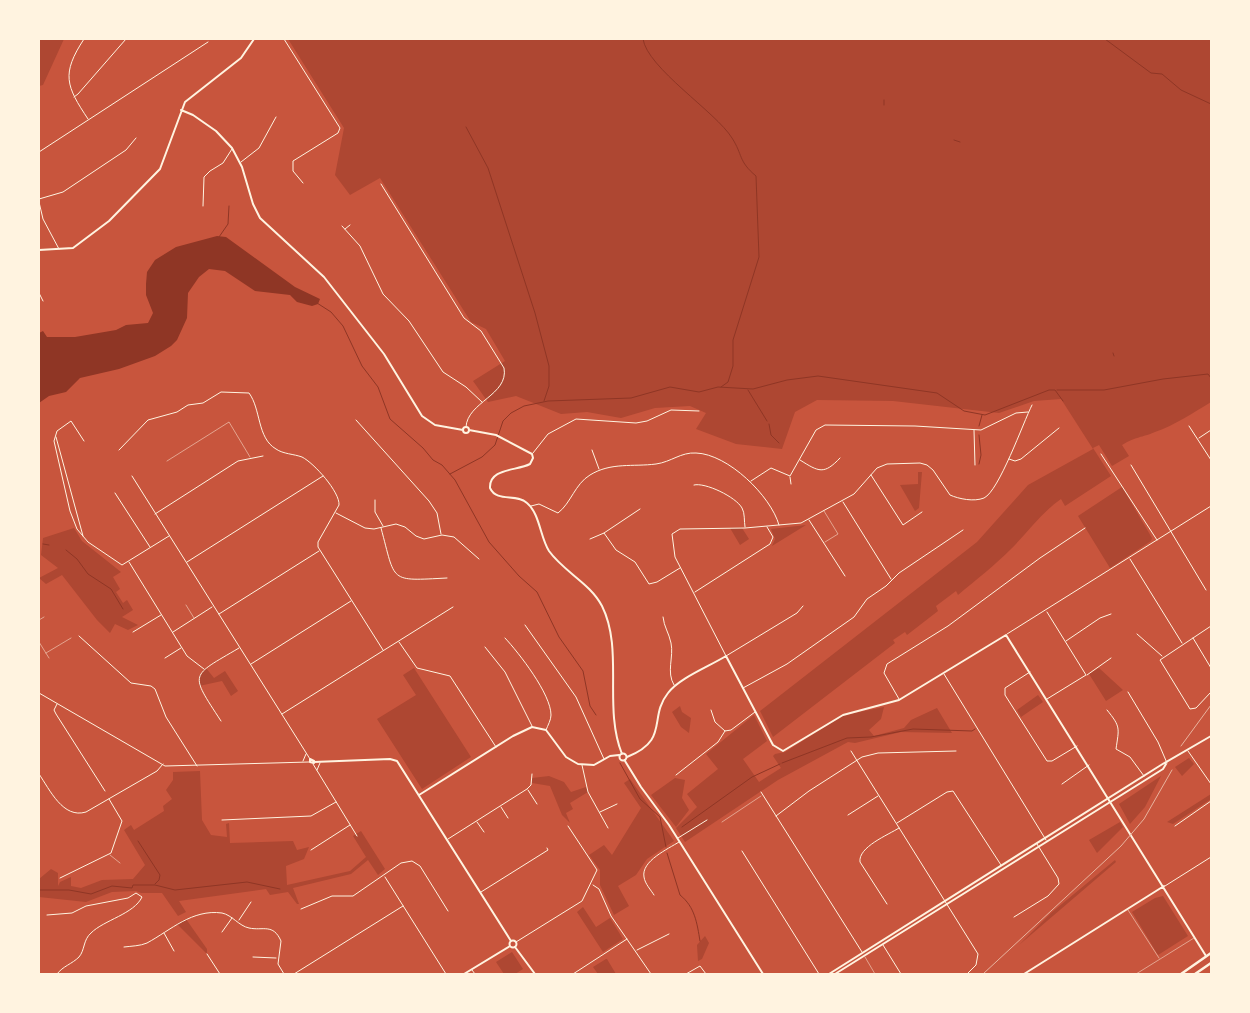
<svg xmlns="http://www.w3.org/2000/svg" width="1250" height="1013" font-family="'Open Sans',sans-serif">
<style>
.green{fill:#ae4732}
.water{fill:#8f3625}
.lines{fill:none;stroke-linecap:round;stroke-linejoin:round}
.stream{stroke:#8f3625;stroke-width:1}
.service{stroke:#fff3e0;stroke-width:0.5}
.minor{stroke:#fff3e0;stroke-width:1}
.tertiary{stroke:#fff3e0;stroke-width:2}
.secondary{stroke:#fff3e0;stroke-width:2}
.trunk{stroke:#fff3e0;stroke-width:2.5}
.rail{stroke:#e9b49f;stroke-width:1}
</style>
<rect width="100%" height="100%" fill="#c8553d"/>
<path class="green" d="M39,39H64L43,85L39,86Z
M288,39H1211V402C1193,413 1175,425 1155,432C1141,438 1137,436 1122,445L1129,456L1112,466L1099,445L1093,448L1111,476L1065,506L1061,499C1041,513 1028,532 1011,549C995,565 976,580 958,595L956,591L936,606L938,611L907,635L905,632L893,640L895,643L773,737L760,711L977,542L1028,485L1093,449L1061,399L1034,401L999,413L893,401L817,400L795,412L782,449L736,444L696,429L706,413L690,406L655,408L621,418L587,412L561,414L516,396L488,402L473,381L505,361L486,329L471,322L380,178L350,195L335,175L344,128Z
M918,472H922L919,508L915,511L900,485L918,484Z
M1122,487L1152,538L1151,541L1110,568L1078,516Z
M806,525L772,546L775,539L771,529Z
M74,528L82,541L121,572L113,577L120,589L116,592L123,603L127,600L133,610L122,617L138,625L128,630L115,624L110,633L97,620L62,575L46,584L39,578L58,568L41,555L43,538Z
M730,528H742L749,539L740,545Z
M206,668L214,678L225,671L238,691L231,696L222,681L199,686V676Z
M414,668L471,757L422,789L377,719L416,695L403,675Z
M1099,668L1123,690L1106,701L1089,674Z
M1038,695L1043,702L1021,717L1017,710Z
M680,706L682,712L691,718L689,733L681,727L672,712Z
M884,707L881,719L869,730L874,736L904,728L911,720L937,708L952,733L901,732L855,743L848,742L778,780L685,842L676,828L697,807L687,794L718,769L706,754L754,715L767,741L743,759L759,782L781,768L773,756L775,754L785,752L844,715Z
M1189,758L1194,764L1182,776L1175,767Z
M200,771L202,820L211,835L227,837L226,824L229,823L230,843L293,841L297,850L309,847L304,859L286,866L287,885L350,871L366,857L353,836L361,831L385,869L378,875L368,860L351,874L293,888L299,904H297L288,892L270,895L266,889L179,901L186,912L178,916L162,893H141L136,891L112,892L86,902L39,897V879L51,869L58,873V886L60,882L71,877V886L81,888L102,880L133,879L145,865L124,830L131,825L134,830L164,811L163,806L172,799L166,790L173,780V772Z
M549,776L564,782L571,792L586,787L588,792L570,803L573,809L566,813L570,823L562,815L550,786L532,783V778Z
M1161,776L1145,807L1130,824L1119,804Z
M675,778L685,780L682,798L689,810L676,827L651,795Z
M630,779L674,841L647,859L636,875L618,886L629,906L614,915L600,885V870L589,855L604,845L612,855L641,808L624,783Z
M1211,794V799L1173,824L1167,822Z
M1120,822L1123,827L1097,853L1089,840Z
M1115,860L1116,862L1019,945L1051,913Z
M1163,896L1188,936L1158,955L1132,912L1155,898Z
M583,907L596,927L610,918L623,939L603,952L577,912Z
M186,919L207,949V954L177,924Z
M705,936L709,943L702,959L698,961L697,945Z
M512,952L523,969L515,974H504L496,962Z
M606,959H607L616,974H598L593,967Z"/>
<path class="water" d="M217,236L226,237L295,287L320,299L318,304L312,306L297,302L290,295L255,291L225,271L209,269L199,277L188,293L187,318L177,340L171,346L155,356L119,369L80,378L66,392L49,396L39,403V333L43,331L47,337H75L116,330L126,325L148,323L153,313L146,295V284L147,272L155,260L176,247Z"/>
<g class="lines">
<path class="stream" d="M643,39C647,68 716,112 732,138C743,155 738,161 756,176L759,257L733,340V366L728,382L721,387
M1105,39L1151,73L1162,74L1181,90L1211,104
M884,105V100
M466,127L488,168L535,313L549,366V386L544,401
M954,140L960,142
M219,237L228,224L229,206
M317,303L331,312L343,326L362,366L378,387L390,419L423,448L433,460L442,465L455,480L489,542L519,576L537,592L559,637L583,671L590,706L596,715
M1113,353L1114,356
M748,390L767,421
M1057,390H1104L1163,379L1208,374L1211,378
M769,424L771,435L779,443
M979,426L982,415
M979,435L981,455L979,464
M450,474L482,457L495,445L503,421L511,413L524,406L548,401L631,398L670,387L699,392L718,387L753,389L787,380L818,376L937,393L964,411L985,415L1049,390H1055L1063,401
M43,544L49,545
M66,550L77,559L88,574L111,589L123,609
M620,763L640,799L660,817L666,847
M782,763L847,738L871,737L913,729L972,731L975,729
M682,827L752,777L780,764
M138,841L160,875L159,880L155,884
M667,853L680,895C695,907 697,923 700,941
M39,890H69L91,894L112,886L132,888L133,885H155L175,890L247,882L280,889"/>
<path class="service" d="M167,461L229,422L250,457
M824,511L838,534L825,542
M186,605L194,618
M39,620L44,617
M39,642L49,658
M46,653L71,638
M722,822L761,796
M110,855L120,863
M1128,910L1159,958
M865,957L875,974
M1136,974L1194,938"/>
<path class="minor" d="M84,39C61,74 66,86 88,119
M284,39L340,128L338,133L293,161V171L303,183
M74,97L78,94L126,39
M39,152L208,42
M241,162L259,148L276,117
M381,184L464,318L481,331L504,368C509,395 467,402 466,427
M39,199L63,192L126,150L136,138
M39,202L43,219L59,249
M203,206L204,177L210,171L223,163L232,149
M342,226L360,246L383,294L409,321L443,372L466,387L482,402
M345,229L350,225
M39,293L43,301
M356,420L429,501L437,513L441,534
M1189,426L1211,460
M974,430L975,465
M56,437L83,536
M1199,438L1211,430
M84,441L71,421L57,431L54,441L70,511L77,529L88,542L122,565L169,536
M119,450L148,420L177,412L188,405L203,403L221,392L249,393C261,409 257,438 276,449C283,454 294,454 302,457C314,463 340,492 339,505L318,542V547L383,650
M592,450L599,469
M533,453L548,434L576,419L636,423L647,421L671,410L699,411
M1101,454L1157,540
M1009,459L1015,461L1021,459L1059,428
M800,460C819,472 824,475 840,458
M1131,465L1206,590
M871,475L903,525L922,512
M132,476L310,759
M790,477L791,484
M751,481L771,468L790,476L816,430L825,425L915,426L981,430L1016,413L1028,412
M694,485C705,482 736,497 742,508C745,513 744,521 745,527
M115,493L150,547
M375,500V512L383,526
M843,502L891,579
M531,506L539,504L558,513C571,503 575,484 590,475C611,462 633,467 656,464C671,462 681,452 696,453C728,454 771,496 779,525
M336,513L365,528L374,529L396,524L405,527L416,536L424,539L442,535L454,537L479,559
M155,514L238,461L263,456
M809,520L845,576
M381,528C396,583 388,581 447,578
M604,533L640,509
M590,539L604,533L616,550L635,562L649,584L657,582L680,568
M1130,559L1182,643
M129,562L187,656L204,669
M187,562L323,476
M695,592L770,544L773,537L767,527
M803,606L797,613L726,656L675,557L672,534L680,529L745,528L801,523L854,494L877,468L887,464L920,463L927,465L933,470L950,495C959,499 974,502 984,498C999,491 1023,423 1032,405
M1047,612L1086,675L1047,699
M219,614L319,551
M663,617C664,627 669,633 671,643C674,657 666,672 674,685
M525,625L576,697L604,759
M1211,626L1160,660L1190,709L1196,708L1211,692
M133,632L161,615
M173,632L212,607
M1007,634L1211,506
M1137,634L1162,656
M79,636L131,683L151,686L155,689L166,717L197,766
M505,638C519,653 551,694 551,715C551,720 548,725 546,730
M1193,638L1211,668
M1066,641L1100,618L1111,614
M399,642L417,668L450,676L496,747
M485,647L505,672L532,726
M165,658L181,648
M251,664L351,601
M1030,672L1005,688V695L1047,761H1052L1077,746
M944,674L1046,840
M1087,675L1111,658
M743,688L787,664L854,617L867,599L886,586L899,573L963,530
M1128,692L1158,742L1167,763
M39,693L165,766L309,762
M899,699L884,673L887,664L948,626L1040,558L1085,528
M57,704L54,710L56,714L105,791
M711,710L715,722L725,731L731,730L755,712
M1107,710C1121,727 1119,728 1116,749L1130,757L1144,776
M282,714L453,607
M221,721C189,672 190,677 239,648
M851,751L978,954L976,965L967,974
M1188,751L1211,784
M303,761L306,754
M313,764L357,836
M582,765L588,792L608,828
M317,770L320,763
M39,774C50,790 63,819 86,812L157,771L163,764
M676,775L718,742L725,731
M1062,784L1089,765
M528,790L537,804
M761,792L862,952
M501,807L508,818
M600,812L617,804
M848,815L878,796
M776,816L809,791L862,757L878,753L956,751
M222,820L311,816L336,802
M477,822L484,832
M897,823L947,792L953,791L1001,865
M1175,826L1211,801
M678,838L707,820
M448,839L527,789L531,785L532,774
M311,850L350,825
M742,851L819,974
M385,877L446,974
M60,878L111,853L122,821L109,799
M593,885L599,889L611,916L651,974
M1165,886L1211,857
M481,892L548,850L547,848
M654,895C651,890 645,884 644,877C641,861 668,849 679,842
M887,904L860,862C858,847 888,835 899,828
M301,909L332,896H353L401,863L412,861L420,866L448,911
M47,915L72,913L86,906L128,898L136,893L142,897C134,914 104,920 91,933C83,940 85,950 79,957C72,964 63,966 57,974
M1014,917L1048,896L1059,884L1058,878L1037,844
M239,920L251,902
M222,932L232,918
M164,933L174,951
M516,942L582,901L597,870L568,826
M883,945L901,974
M124,947C132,946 140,946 147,943C171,930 192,909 222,913C232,915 239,926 249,928C263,931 273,923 281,941L278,964L284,974
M637,950L669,934
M207,954L220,974
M253,957L276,958
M472,970L475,974
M50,974H59
M294,974L403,906
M573,974L627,939
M686,974L700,966L706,974"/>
<path class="tertiary" d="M181,110L193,115L216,131L232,148L242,167L253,204L260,218L324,277L384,354L422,416L435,425L463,430
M39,250L73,248L109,221L160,169L185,102L241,58L254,39
M463 430a3 3 0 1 1 6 0a3 3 0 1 1-6 0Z
M469,430L496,435L532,454L533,458L530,464C517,471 489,468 490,488C497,503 516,493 527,503C540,514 540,537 549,551C564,572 590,583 602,606C624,650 603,707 622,754
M619.5 757a3.5 3.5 0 1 1 7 0a3.5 3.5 0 1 1-7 0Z
M627,757C670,740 648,718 668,693C679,678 710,666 726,656L773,745L783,751L843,715L899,700L1006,635L1206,956
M310,759L314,761V763L310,762Z
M625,761L641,787L669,825L763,974
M314,762L390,759L397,761L511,941
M419,795L513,736L532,727L546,730L566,757L578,764L594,765L610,756L619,755
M509.5 944a3.5 3.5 0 1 1 7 0a3.5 3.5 0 1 1-7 0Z
M515,947L535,974
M464,974L510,946
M1024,974L1164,886"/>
<path class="secondary" d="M829,974L1161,765L1211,736
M835,974L1163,769L1166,764"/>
<path class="trunk" d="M1181,974L1211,953
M1195,974L1211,963"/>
<path class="rail" d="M1181,746L1211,705
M983,974L1121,846L1144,819L1172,770"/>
</g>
<rect width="1250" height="1013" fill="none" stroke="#fff3e0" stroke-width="80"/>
</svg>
